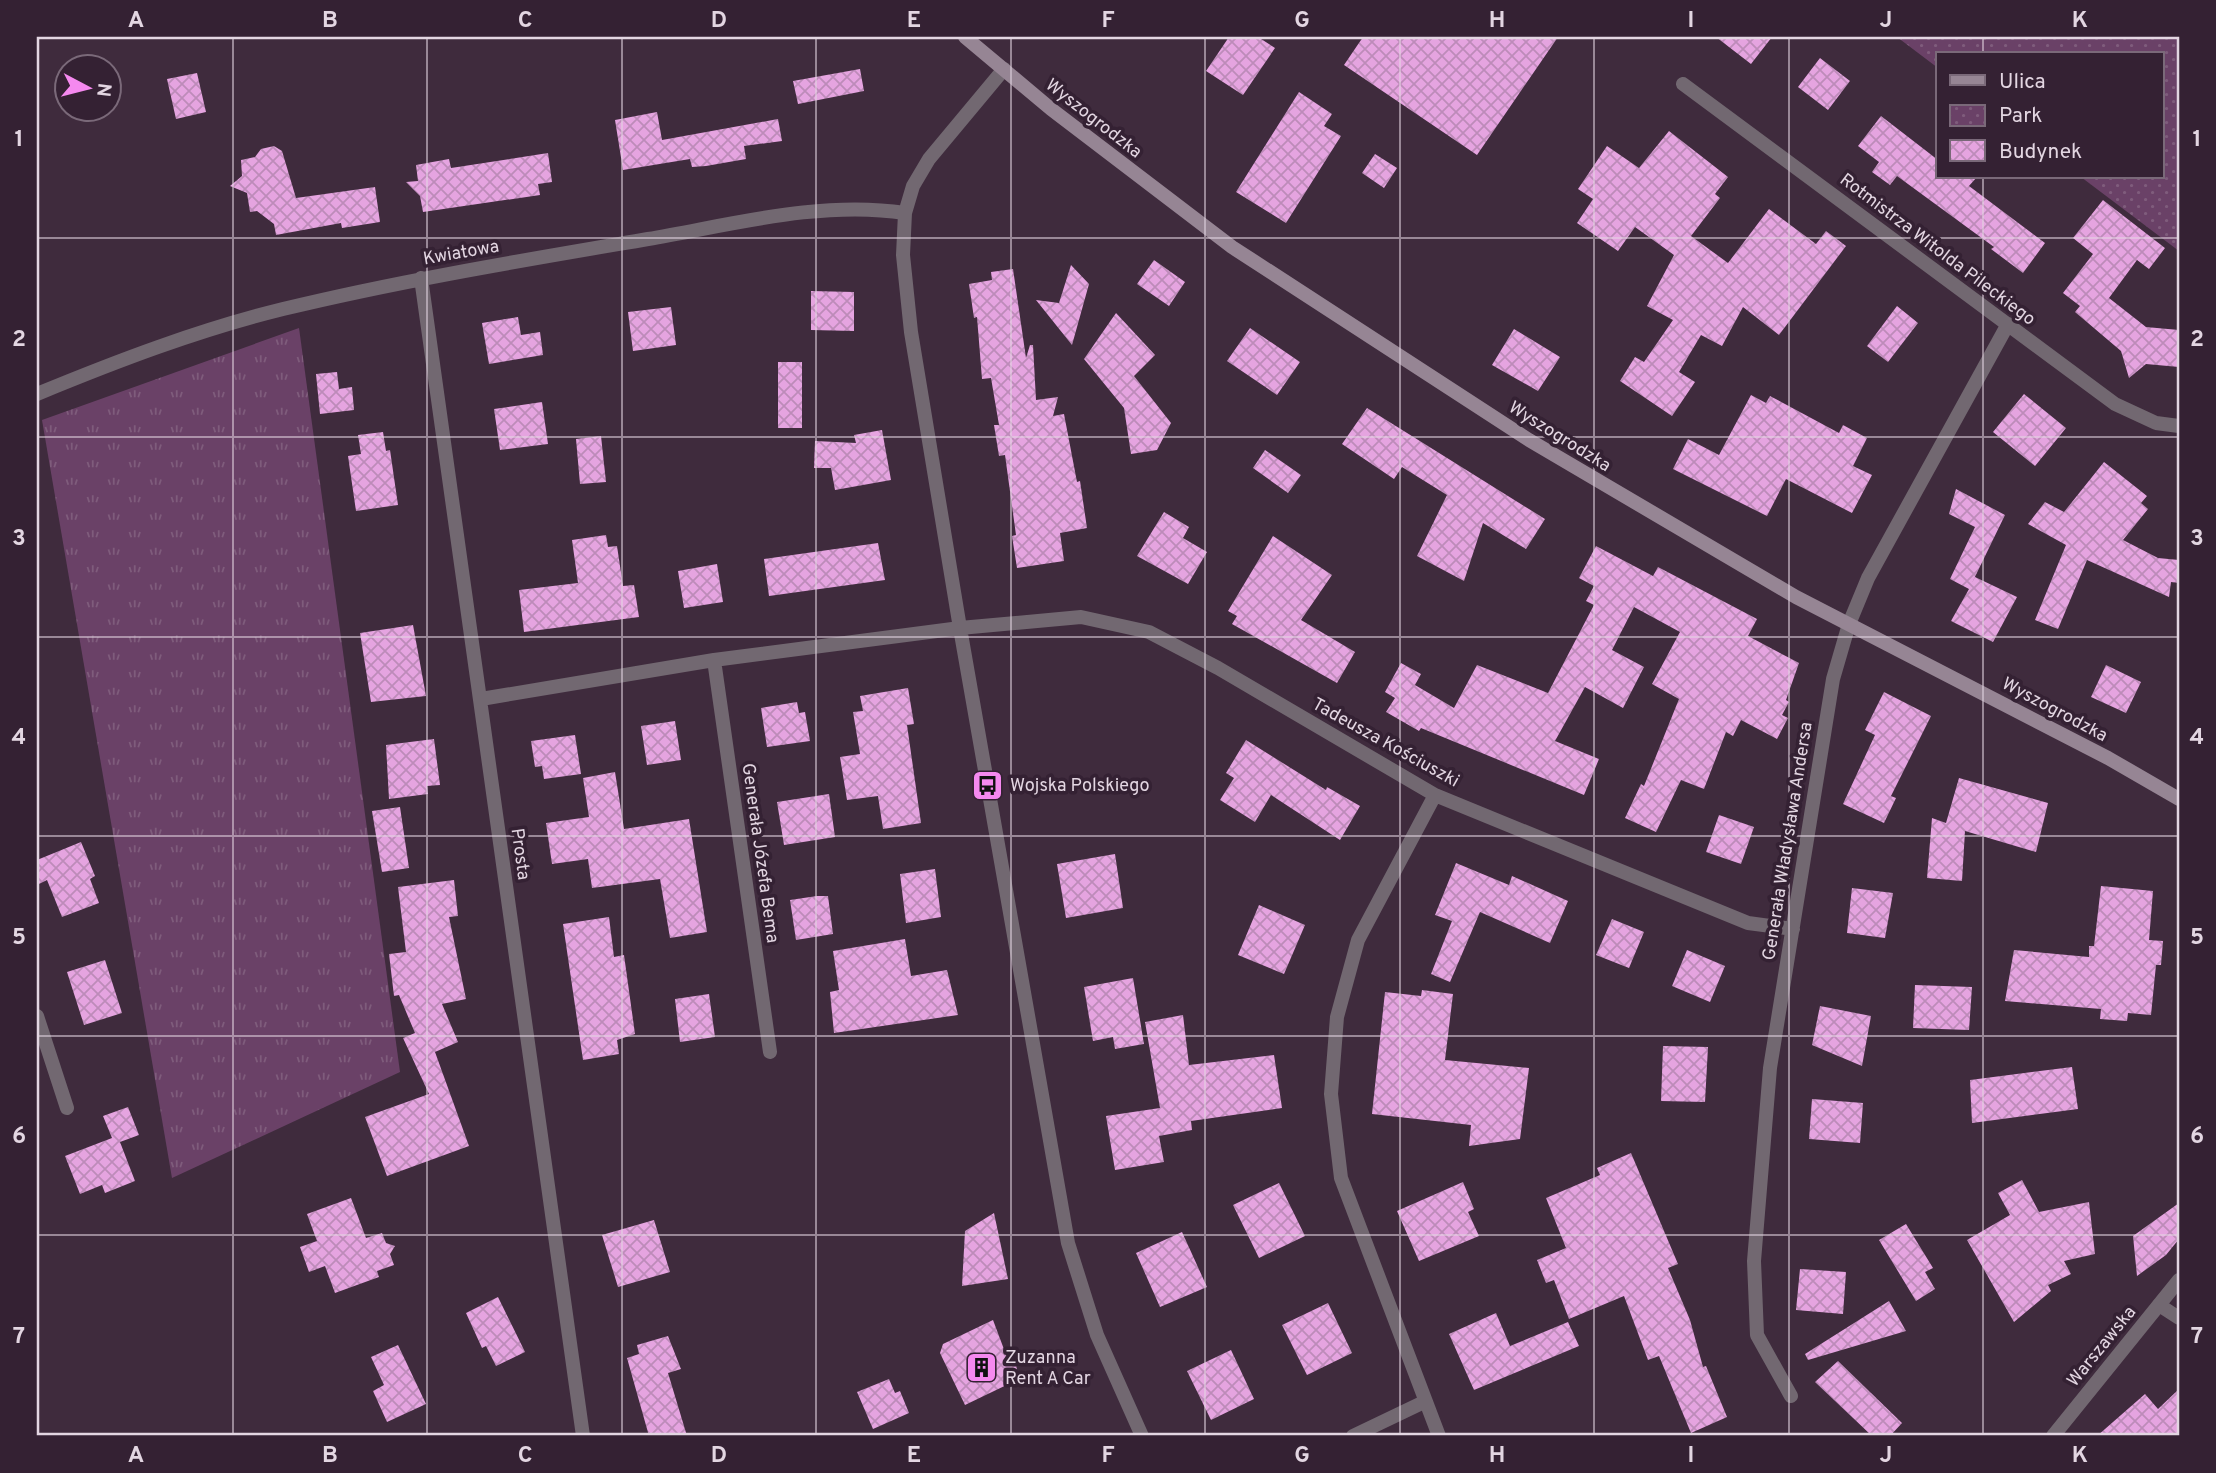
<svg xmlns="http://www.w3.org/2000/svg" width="2216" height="1473" font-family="Overpass,sans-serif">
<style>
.grass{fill:url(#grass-tufts)}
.park{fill:url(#park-dots)}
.building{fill:url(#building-cross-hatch)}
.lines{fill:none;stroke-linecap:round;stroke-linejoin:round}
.minor{stroke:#726871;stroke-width:14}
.tertiary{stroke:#726871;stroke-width:14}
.secondary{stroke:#968594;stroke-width:14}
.grid{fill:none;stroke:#e3d6e2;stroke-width:2;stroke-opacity:0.55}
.labels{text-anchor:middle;stroke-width:7;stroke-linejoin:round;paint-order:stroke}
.street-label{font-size:18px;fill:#e3d6e2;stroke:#342133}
.poi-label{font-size:18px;fill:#e3d6e2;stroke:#342133;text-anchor:start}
.neatline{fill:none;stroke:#e3d6e2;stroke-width:2.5}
.grid-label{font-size:23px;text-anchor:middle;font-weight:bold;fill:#e3d6e2}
</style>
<defs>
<pattern id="grass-tufts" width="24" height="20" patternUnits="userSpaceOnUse" patternTransform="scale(1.75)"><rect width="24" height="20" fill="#6a4167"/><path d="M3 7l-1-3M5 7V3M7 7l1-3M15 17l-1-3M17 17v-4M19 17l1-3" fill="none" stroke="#7f5c7c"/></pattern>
<pattern id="park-dots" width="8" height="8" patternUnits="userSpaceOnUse" patternTransform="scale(1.75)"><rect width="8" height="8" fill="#6a4167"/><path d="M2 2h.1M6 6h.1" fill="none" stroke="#7f5c7c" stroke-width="1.8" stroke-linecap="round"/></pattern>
<pattern id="building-cross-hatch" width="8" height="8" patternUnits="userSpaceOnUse" patternTransform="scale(1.75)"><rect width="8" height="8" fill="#e5a4e0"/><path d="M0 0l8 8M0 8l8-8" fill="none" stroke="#bd8bb9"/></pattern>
</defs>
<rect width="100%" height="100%" fill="#3f2b3d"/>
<path class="grass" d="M299,328L400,1072L172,1178L42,420Z"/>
<path class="park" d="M1897,37H2179V251L2081,177H2162V54H1938V68Z"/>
<path class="building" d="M1229,37H1258L1275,48L1243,95L1206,71Z
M1363,37H1558L1477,155L1344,65Z
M1716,37H1772L1751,64Z
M1820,58L1850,81L1828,110L1798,87Z
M860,69L864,91L798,104L793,81Z
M197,73L206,112L176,119L167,79Z
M1299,92L1332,114L1324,126L1341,136L1286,223L1236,192Z
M657,112L662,140L778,119L782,141L744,146L746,159L706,166L692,167L690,159L623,170L615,120Z
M1881,116L1938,160V177H1977L1969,186L2045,243L2023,273L1991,249L1994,247L1897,176L1890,185L1872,172L1879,162L1858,146Z
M1669,131L1728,177L1715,194L1720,198L1691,236L1728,263L1769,209L1816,244L1826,231L1846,246L1779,335L1743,307L1722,346L1701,335L1679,372L1695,382L1672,416L1620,381L1635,357L1644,362L1673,320L1647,306L1674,255L1635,227L1618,251L1577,223L1593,199L1578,189L1607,146L1639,168Z
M274,146L282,151L296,198L375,187L380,222L342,228L341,223L276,235L274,224L257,211L250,212L247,193L230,186L242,176L241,160L255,157L261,149Z
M548,153L552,182L538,184L540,195L423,212L420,196L406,182L418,181L416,165L449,159L451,168Z
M1375,154L1397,168L1384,188L1362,173Z
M2103,200L2165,248L2149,269L2137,260L2109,298L2146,327L2179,330V367L2146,364L2129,378L2121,351L2075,312L2080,306L2063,293L2093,254L2073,238Z
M1154,260L1185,282L1169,306L1137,284Z
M1071,265L1089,284L1072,345L1036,300L1059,303Z
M1013,269L1026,358L1030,345H1033L1036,400L1058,397L1053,416L1064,414L1077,482L1080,481L1087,528L1060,533L1064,561L1017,568L1012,536L1016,535L1005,455L999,456L994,425H999L991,378L982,379L977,317L974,318L969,284L992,280L991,272Z
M811,291L854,292V331L811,330Z
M1897,306L1918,323L1888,362L1867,346Z
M671,307L676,345L633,351L628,312Z
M1116,313L1155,355L1134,376L1171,423L1157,450L1131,454L1124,408L1084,359Z
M518,317L521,335L540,332L543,355L489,364L482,323Z
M1250,328L1300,362L1277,395L1227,361Z
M1514,329L1560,357L1538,391L1492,365Z
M778,362H802V428H778Z
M337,372L339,389L352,387L354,410L320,414L316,374Z
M2024,394L2066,428L2035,466L1993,432Z
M1751,395L1766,403L1770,396L1839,433L1843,425L1867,438L1853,466L1872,475L1852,513L1786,479L1767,516L1673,469L1688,439L1719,455Z
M542,402L548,444L500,450L494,409Z
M1367,408L1545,519L1526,549L1483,523L1464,581L1417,556L1447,495L1402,467L1394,479L1342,444Z
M882,430L891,480L835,490L831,468H814L815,441L856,443L854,435Z
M383,432L386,451L390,450L398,505L356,511L348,456L361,454L358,435Z
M601,436L606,482L580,484L576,439Z
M1265,450L1301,475L1288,493L1253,468Z
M2104,462L2147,496L2141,503L2148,509L2123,540L2158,558L2179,560V583L2171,582L2169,597L2087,560L2058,629L2035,620L2066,545L2028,524L2045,502L2064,512Z
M1956,489L2005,515L1972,583L1975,577L2017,597L1993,642L1951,621L1969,589L1950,579L1975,527L1949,514Z
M1164,512L1189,527L1183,538L1207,552L1188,584L1137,556Z
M606,535L608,547L617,546L623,586L634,585L639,617L524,632L519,590L578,583L572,540Z
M1273,536L1332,575L1301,620L1355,652L1337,683L1232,624L1237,616L1228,611Z
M878,543L885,580L769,596L764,559Z
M1596,546L1653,576L1658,567L1757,619L1748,636L1799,663L1786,700L1789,702L1782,715L1788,718L1777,739L1741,720L1733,736L1726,732L1704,789L1681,780L1656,832L1625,818L1641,784L1644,786L1679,699L1652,684L1680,632L1634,607L1612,650L1644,667L1623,708L1585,687L1555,741L1599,759L1584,795L1421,728L1419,731L1386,712L1395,698L1385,692L1401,663L1421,674L1415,685L1454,708L1477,665L1548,693L1594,605L1586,601L1594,586L1579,578Z
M717,564L723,602L684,608L678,571Z
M413,625L426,696L371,702L360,633Z
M2106,665L2141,682L2126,713L2091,697Z
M908,688L914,724L907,725L921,823L883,829L878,796L847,800L840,757L860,754L853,712L863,711L860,696Z
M1884,692L1931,716L1891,796L1896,798L1884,823L1843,804L1875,735L1865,730Z
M797,702L799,713L805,712L810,741L767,747L761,708Z
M675,721L681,760L647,765L641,726Z
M575,735L581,774L544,779L542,766L535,767L531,741Z
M434,739L440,785L427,786L428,794L389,799L386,745Z
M1246,740L1326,790L1327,787L1360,806L1340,840L1271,795L1255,822L1220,800L1234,778L1226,773Z
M615,772L624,829L689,819L707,932L670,938L660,879L592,888L588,859L552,864L546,823L589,817L583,778Z
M1959,778L2048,803L2036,852L1965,831L1962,881L1927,878L1932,818L1946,823Z
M829,794L835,837L784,845L777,802Z
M400,807L409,868L382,872L372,811Z
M1719,815L1754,827L1741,864L1706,852Z
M81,842L95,876L90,879L99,903L62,917L47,880L37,885V860Z
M1115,854L1123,908L1066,918L1057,864Z
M1456,863L1509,885L1512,876L1568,901L1550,943L1480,912L1450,982L1431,974L1452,921L1435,915Z
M935,869L941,917L906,923L900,874Z
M454,880L458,916L449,917L466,999L442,1004L458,1042L435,1052L469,1146L387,1176L365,1117L429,1094L403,1038L415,1033L399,995L394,996L389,954L406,952L398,887Z
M2101,886L2153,891L2149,940L2163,941L2161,965H2156L2151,1015L2128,1013L2127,1021L2100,1019L2101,1009L2005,1001L2014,950L2089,957V946H2094Z
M1852,888L1893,893L1885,938L1847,933Z
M817,896H828L833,934L796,940L790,900Z
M1259,905L1305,925L1284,974L1238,955Z
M609,917L614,957L624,955L635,1034L617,1040L619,1054L583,1060L563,924Z
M1612,919L1644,932L1629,968L1596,955Z
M905,939L911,976L947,970L958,1015L834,1033L830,992L839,990L833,951Z
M1687,950L1725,966L1710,1002L1672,986Z
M105,960L122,1013L84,1025L67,972Z
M1133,978L1144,1044L1115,1049L1113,1037L1093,1041L1084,987Z
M1915,985L1972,987L1969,1030L1913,1028Z
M1422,990L1453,994L1445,1060L1529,1068L1520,1139L1469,1146L1471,1125L1372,1114L1385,992L1421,996Z
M709,994L715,1037L680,1042L675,999Z
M1820,1006L1871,1016L1862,1066L1812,1045Z
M1183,1015L1189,1065L1274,1055L1282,1108L1191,1121L1192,1130L1159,1136L1164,1162L1115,1170L1106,1116L1160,1108L1145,1022Z
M1663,1046L1708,1047L1705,1102L1661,1101Z
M2072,1067L2078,1109L1972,1123L1970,1080Z
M1812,1099L1863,1103L1860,1143L1809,1139Z
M128,1107L139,1135L120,1142L135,1181L105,1193L102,1185L80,1194L65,1156L112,1138L103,1116Z
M1631,1153L1678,1264L1668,1268L1690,1320L1703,1367L1706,1366L1727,1417L1691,1433L1659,1356L1648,1360L1624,1296L1569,1319L1554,1280L1546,1283L1537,1260L1566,1248L1546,1198L1600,1175L1597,1168Z
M2022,1180L2039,1212L2089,1202L2095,1254L2064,1261L2071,1274L2048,1285L2051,1291L2014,1322L1967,1240L2010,1215L1998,1193Z
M1463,1182L1474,1209L1468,1212L1479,1236L1419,1261L1397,1211Z
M1279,1183L1305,1236L1259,1258L1233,1205Z
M351,1198L366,1238L382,1233L386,1243L395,1246L390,1254L394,1265L377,1271L379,1277L335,1293L325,1266L309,1272L300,1247L317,1241L307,1214Z
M2179,1203V1239L2166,1255L2137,1276L2133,1236Z
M994,1213L1008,1279L962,1286L965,1231Z
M654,1220L670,1272L618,1287L602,1235Z
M1906,1224L1933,1268L1925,1272L1935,1289L1916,1301L1879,1240Z
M1182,1232L1207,1287L1160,1307L1136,1253Z
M1800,1269L1846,1272L1843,1314L1796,1310Z
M498,1297L525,1352L496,1366L486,1346L482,1348L466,1313Z
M1889,1301L1906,1331L1808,1360L1805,1354Z
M1328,1303L1352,1353L1307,1375L1282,1325Z
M1496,1313L1510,1346L1568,1322L1579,1346L1474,1390L1449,1334Z
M993,1320L1008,1360H1015L1019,1379L965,1405L940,1353L943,1344Z
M668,1336L681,1369L668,1373L687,1436H649L627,1358L639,1354L637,1345Z
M398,1345L426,1404L387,1422L373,1391L384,1385L371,1357Z
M1231,1350L1254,1399L1211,1420L1187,1371Z
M1838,1361L1902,1423L1890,1436H1872L1815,1382Z
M889,1379L895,1393L900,1391L909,1413L873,1429L857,1392Z
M2179,1389V1436H2097L2145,1394L2158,1409Z"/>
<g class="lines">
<path class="minor" d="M1004,69L929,159L913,186L905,213L903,255L911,332L960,628L1068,1243L1097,1335L1142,1436
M1683,84L2115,404L2156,423L2179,426
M421,278L583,1436
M37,394C117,361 198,330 283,309C403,280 525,260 648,239C731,225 821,200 905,213
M714,660L770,1052
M481,699L714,660L960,628L1081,617L1149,632L1218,668L1435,795L1748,923L1793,929
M1435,795L1358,940L1337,1017L1331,1094L1341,1178L1439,1436
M37,1016L67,1108
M2159,1305L2179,1318
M1791,1396L1757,1335L1754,1261L1770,1068L1833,679L1849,624L1868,578L2008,324
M1353,1436L1424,1402"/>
<path class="tertiary" d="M2053,1436L2179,1280"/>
<path class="secondary" d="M965,37L1051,109L1232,247L1529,440L1796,597L2108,758L2179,799"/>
</g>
<path class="grid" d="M233,37V1436M427,37V1436M622,37V1436M816,37V1436M1011,37V1436M1205,37V1436M1400,37V1436M1594,37V1436M1789,37V1436M1983,37V54M1983,177V1436M37,238H2179M37,437H2179M37,637H2179M37,836H2179M37,1036H2179M37,1235H2179"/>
<defs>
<symbol id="bus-square" viewBox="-11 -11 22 22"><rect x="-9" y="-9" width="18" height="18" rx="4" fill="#f589ef" stroke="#342133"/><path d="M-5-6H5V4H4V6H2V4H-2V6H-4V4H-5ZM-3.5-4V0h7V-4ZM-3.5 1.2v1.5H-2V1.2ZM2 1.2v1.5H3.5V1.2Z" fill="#111"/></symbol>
<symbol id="building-square" viewBox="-11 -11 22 22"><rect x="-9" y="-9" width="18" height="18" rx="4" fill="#f589ef" stroke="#342133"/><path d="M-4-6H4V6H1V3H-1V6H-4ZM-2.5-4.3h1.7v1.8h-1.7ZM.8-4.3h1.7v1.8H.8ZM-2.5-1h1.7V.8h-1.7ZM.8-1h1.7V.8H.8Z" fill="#111"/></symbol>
</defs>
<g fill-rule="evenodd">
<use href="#bus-square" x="970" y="768" width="35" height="35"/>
<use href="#building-square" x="964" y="1350" width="35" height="35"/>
</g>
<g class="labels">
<g class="street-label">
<text transform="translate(1094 118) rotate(38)" y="6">Wyszogrodzka</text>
<text transform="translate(1938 249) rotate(37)" y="6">Rotmistrza Witolda Pileckiego</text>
<text transform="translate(461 252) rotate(-10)" y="6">Kwiatowa</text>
<text transform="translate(1560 436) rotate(32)" y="6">Wyszogrodzka</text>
<text transform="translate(2055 709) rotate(28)" y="6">Wyszogrodzka</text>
<text transform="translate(1386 742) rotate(29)" y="6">Tadeusza Kościuszki</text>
<text transform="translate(1787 841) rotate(-81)" y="6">Generała Władysława Andersa</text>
<text transform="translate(761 853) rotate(82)" y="6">Generała Józefa Bema</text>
<text transform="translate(521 854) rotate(82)" y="6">Prosta</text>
<text transform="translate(2101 1346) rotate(-51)" y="6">Warszawska</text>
</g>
<g class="poi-label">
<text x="1010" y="791">Wojska Polskiego</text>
<text x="1005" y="1363">Zuzanna<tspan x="1005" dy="21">Rent A Car</tspan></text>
</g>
</g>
<rect width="2216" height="1473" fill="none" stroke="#342133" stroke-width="77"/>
<rect x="1936" y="52" width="228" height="126" fill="#342133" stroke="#7a6979" stroke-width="2"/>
<rect x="1950" y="75" width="35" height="10" fill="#968594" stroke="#7a6979" stroke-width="2"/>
<text x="1999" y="88" font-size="21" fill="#e3d6e2">Ulica</text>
<rect x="1950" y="105" width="35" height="21" fill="url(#park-dots)" stroke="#7a6979" stroke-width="2"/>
<text x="1999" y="122" font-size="21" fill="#e3d6e2">Park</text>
<rect x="1950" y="140" width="35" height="21" fill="url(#building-cross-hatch)" stroke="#7a6979" stroke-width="2"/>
<text x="1999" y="158" font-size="21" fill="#e3d6e2">Budynek</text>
<g transform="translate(88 88) rotate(97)"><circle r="33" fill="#342133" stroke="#7a6979" stroke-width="2"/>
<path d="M0-5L12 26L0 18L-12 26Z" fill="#f589ef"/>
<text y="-10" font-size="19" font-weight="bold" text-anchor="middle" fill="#e3d6e2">N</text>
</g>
<rect x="38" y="38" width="2140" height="1396" class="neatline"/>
<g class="grid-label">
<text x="136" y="27">A</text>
<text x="330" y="27">B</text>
<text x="525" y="27">C</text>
<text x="719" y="27">D</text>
<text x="914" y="27">E</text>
<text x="1108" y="27">F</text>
<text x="1302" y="27">G</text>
<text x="1497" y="27">H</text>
<text x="1691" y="27">I</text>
<text x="1886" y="27">J</text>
<text x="2080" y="27">K</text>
<text x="19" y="146">1</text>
<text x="2197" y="146">1</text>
<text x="19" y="346">2</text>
<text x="2197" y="346">2</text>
<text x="19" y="545">3</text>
<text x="2197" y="545">3</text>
<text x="19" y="744">4</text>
<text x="2197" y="744">4</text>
<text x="19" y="944">5</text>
<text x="2197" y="944">5</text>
<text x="19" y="1143">6</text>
<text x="2197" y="1143">6</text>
<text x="19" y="1343">7</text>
<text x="2197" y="1343">7</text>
<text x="136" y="1462">A</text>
<text x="330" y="1462">B</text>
<text x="525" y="1462">C</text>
<text x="719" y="1462">D</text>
<text x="914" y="1462">E</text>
<text x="1108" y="1462">F</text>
<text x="1302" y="1462">G</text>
<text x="1497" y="1462">H</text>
<text x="1691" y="1462">I</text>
<text x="1886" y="1462">J</text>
<text x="2080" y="1462">K</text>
</g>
</svg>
